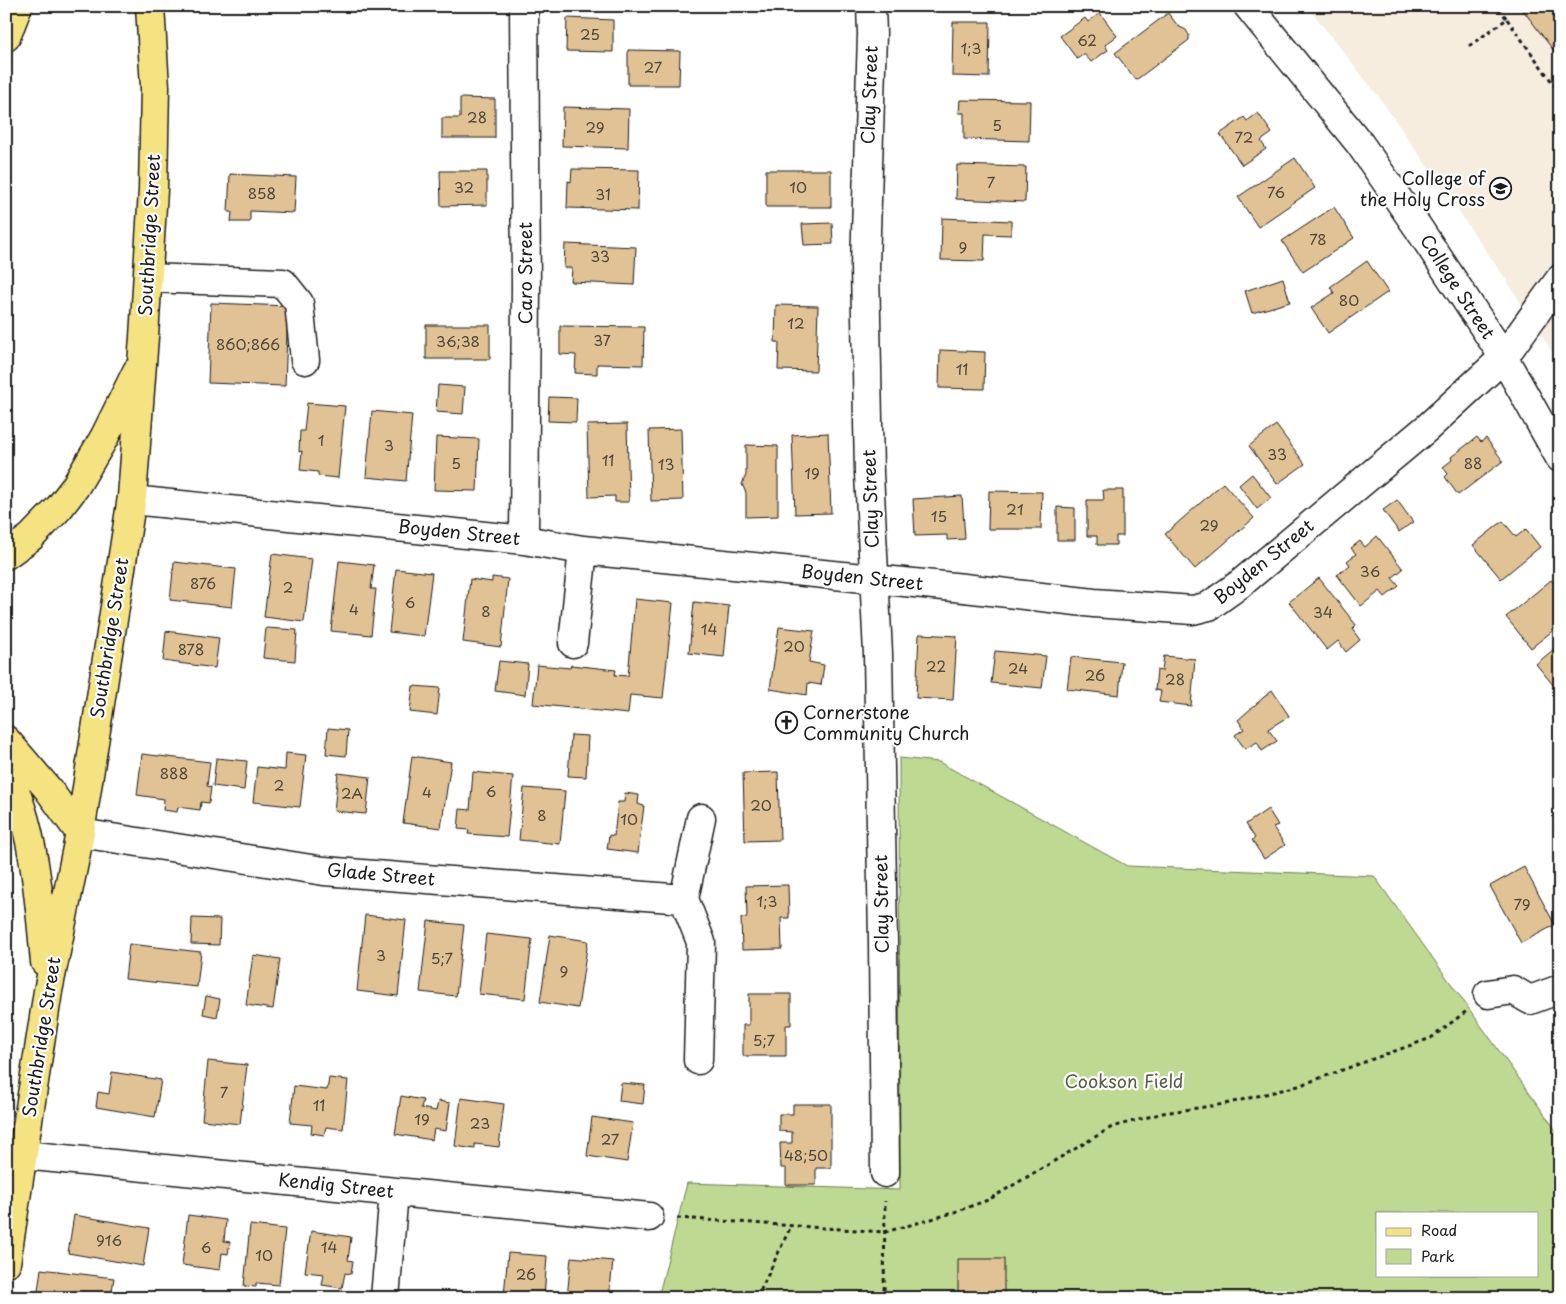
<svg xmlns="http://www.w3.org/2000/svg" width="1566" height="1304" font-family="'Playpen Sans',sans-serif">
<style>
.built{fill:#f6eddf}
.green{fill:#beda92;stroke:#6d7b57;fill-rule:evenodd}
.building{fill:#e1c294;stroke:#1c1c1c}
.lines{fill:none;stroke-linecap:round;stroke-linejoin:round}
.minor-casing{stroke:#1c1c1c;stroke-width:31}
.major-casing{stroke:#1c1c1c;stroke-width:31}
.highway-casing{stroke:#1c1c1c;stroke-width:31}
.path{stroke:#1c1c1c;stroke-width:3;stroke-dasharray:4 4;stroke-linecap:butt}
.minor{stroke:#fff;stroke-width:28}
.major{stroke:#f5e382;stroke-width:28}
.highway{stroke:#f5e382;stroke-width:28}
.labels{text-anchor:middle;stroke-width:4.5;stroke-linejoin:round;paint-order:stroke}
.number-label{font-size:15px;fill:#4d463a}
.street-label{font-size:18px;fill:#1c1c1c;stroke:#fff}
.poi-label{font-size:18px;fill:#1c1c1c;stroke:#fff;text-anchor:end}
.park-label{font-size:18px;fill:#555e45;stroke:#fff}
</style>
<rect width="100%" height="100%" fill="#fff"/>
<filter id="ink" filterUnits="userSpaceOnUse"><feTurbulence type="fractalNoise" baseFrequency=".02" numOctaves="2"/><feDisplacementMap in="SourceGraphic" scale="10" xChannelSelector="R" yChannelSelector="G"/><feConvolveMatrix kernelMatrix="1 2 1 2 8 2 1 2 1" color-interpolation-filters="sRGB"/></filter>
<g filter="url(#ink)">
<path class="built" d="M1307,6H1560V364L1507,281L1379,97Z"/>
<path class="green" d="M899,758L939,762L1127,866L1374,876L1560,1136V1298H658L687,1183L900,1190ZM1377,1213H1537V1275H1377Z"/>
<path class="building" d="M626,6H677V10L626,9Z
M1520,6H1560V59Z
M1100,13L1117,36L1105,45L1108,50L1091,62L1084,54L1077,59L1060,36L1085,18L1088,22Z
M1168,13L1178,26L1186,30L1189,35V40L1136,80L1115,53Z
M567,18L613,20V52L566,51Z
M953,22H990L989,77L952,76Z
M628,50L680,51L679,85H628Z
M460,98L495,99V138H442V118H460Z
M960,100L1030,101L1029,141L964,139V113H959Z
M563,107L629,109L628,148L562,146Z
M1258,113L1272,133L1261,141L1266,149L1242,165L1220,134L1244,117L1247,121Z
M1295,158L1315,188L1258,227L1238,197Z
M957,165L1026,167L1025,202L956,199Z
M572,169L639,170L638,210L567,208L568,181L571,182Z
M766,170H831V207H766Z
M440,171H487V205L441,206Z
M230,174L296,177L294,213L250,211V222H231L232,212H228Z
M1334,207L1354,238L1303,272L1282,241Z
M942,218L1011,221V235L985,234L984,261L941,260Z
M832,223L833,244L804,245L802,224Z
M565,244L636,247L634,285L571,282L572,268H564Z
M1367,261L1388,292L1328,333L1311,308L1334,293L1330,287Z
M1283,278L1290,302L1252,313L1245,291Z
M211,303L288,306L285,386L208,383Z
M776,305L818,306L816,371L778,370L779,342H775Z
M426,325H490V359H426Z
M560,326L644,327L643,365L597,364V374L575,373L576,355L560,354Z
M940,350L985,352L984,389L939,388Z
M438,385L465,387L463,414L436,412Z
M549,397L577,398L576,422L548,421Z
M307,403L345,406L338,478L318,476V472L300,470L302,451L299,452L300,431H304Z
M372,411L412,415L406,481L366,477Z
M627,424L629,502H615V496L589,497L587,425Z
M1276,425L1305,464L1277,484L1249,446Z
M681,429L683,500L651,501L649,430Z
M828,433L831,513L795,514L792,435Z
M436,437L479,439L477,491L434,490Z
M1477,437L1481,442L1486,438L1503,461L1458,495L1445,477L1448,474L1443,467L1452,460L1451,457Z
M746,445L778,446V516L746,517V493L742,484L746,475Z
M1252,474L1271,498L1257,509L1239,485Z
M1223,483L1254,518L1195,569L1165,534Z
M1103,490H1123V536H1116V545H1097V536H1087V500H1104Z
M989,491L1042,492L1041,529H988Z
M962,496L965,539L947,540V535L915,536L913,499Z
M1397,500L1413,522L1399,532L1383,510Z
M1057,507L1075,508V540H1057Z
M1503,521L1516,537L1526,529L1540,547L1501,579L1473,545Z
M1377,536L1403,569L1392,578L1399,586L1385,597L1380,591L1361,606L1337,575L1350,565L1347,561L1356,554L1351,548L1360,541L1365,547Z
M272,554L312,559L304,622L264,617Z
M339,561L374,565L371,589H376L371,635L331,631Z
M174,562L236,569L232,607L170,600Z
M396,569L432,573L424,636L389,632Z
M492,577L508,579L501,647L463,642L470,579L492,582Z
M1319,578L1356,625L1352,629L1360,640L1346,652L1338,641L1327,650L1289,602Z
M1560,579V625L1531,648L1506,617L1551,580L1554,583Z
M635,599L673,603L663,698L630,695L628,714L533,704L537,665L570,668L571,665L616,670L615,675L628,676Z
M694,602L729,606L724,657L689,653Z
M779,627L814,631L809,662L824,665L821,685L808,683L807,695L770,689Z
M266,628L297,630L295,661L263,658Z
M166,631L219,638L215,668L163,661Z
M919,634L957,636L953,700L916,698Z
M1560,644V681L1554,686L1536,664Z
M995,651L1046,656L1042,688L991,683Z
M1164,656L1195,659L1191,706L1159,702L1161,691L1155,690L1157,670L1162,671Z
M1071,657L1122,662L1119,695L1067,689Z
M499,661L528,664L525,695L495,691Z
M413,686L440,688L437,715L410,712Z
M1272,690L1289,716L1268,729L1277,741L1262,751L1257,742L1245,749L1235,735L1244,729L1238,720Z
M328,728L348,730L346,756L326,754Z
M571,735L588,736L586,777L568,776Z
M286,753L306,755L300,807L253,802L257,767L285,770Z
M142,754L210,762L207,786L211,787L209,803L201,802L200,810L178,807L177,812L163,810L164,799L137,795Z
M412,756L451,762L441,828L403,823Z
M216,758L247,761L244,790L213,786Z
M473,772L513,776L507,837L468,834L469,830L458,829L460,809L470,810Z
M778,772L780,840L745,841L743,773Z
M338,773L370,777L366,814L334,811Z
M524,788L565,791L560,844L519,840Z
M625,793L639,795L638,804L644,806L638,853L607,849L609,835L614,836L618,802H624Z
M1268,809L1278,825L1273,827L1285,845L1264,859L1252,840L1255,838L1246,824Z
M1524,867L1555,925L1521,943L1490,886Z
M788,885L789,918H781L782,949L742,950L741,918L747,917L746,886Z
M365,915L406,920L398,996L357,991Z
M192,918L220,919L219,945L191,944Z
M428,921L464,925L456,996L420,992Z
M486,934L532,939L525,999L479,994Z
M550,935L588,941L578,1008L540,1002Z
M129,944L201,952L197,987L125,979Z
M253,955L280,959L273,1009L246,1005Z
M749,994H791V1025H786V1056H743V1025H749Z
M206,996L220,999L217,1017L203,1014Z
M208,1061L247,1065L240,1124L202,1120Z
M112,1072L161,1080L155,1117L96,1107L98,1092L109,1094Z
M329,1078L348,1080L343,1129L326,1127L324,1135L311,1133L312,1125L290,1123L294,1086L327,1090Z
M621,1083L645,1085L643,1104L619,1101Z
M401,1096L423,1100L421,1108L436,1111L438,1101L450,1103L446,1131L434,1129L432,1140L395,1134Z
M461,1098L504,1104L499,1147L475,1144V1149L455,1146Z
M793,1104H831V1168H816V1185H786V1168H781L780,1143H792V1132L779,1131V1114H793Z
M592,1117L633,1123L627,1162L587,1156Z
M74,1215L149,1228L143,1266L68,1253Z
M188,1215L226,1220L224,1241L230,1242L228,1254L222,1253L220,1270L182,1265Z
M250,1225L285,1229L279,1285L256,1283V1287L244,1286Z
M311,1231L351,1237L348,1260L353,1261L351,1274L345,1273L342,1288L322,1285L324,1274L305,1272Z
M508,1253L547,1256L544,1298L504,1295Z
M571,1257L613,1261L609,1298H567Z
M958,1259H1004V1298H958Z
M41,1269L114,1278L111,1298H37Z"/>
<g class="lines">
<defs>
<path id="minor" d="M871,6L872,34L865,266L869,473L878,654L883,942L885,1173
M1248,6L1360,144L1419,229L1501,353L1560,458
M148,278L283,283L299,303L305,360
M132,500L524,540L583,550L964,588L1094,603L1193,610L1209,606L1240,584L1427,428L1503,358L1560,279
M524,540L526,287L524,6
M573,643L583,550
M80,833L324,871L684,899
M1488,994L1513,990L1530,1000L1560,989
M698,1060L701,942L684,899L701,818
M23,1155L649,1217
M385,1298L394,1192"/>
<path id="major" d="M6,555L31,537L59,508L75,487L104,438L137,371
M6,740L48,789L80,833
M6,770C35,828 39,898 45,962
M6,1263L48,991L80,833L132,497L144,337L153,190L155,87L150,6"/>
<path id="highway" d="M6,37L18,6"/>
</defs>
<use href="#minor" class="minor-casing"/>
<use href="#major" class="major-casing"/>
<use href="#highway" class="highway-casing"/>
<path class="path" d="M1507,19L1560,93
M1469,46L1507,19L1497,6
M677,1218L885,1232L946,1215L988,1200L1112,1127L1163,1113L1225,1104L1298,1086L1431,1038L1468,1010
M757,1298L791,1226
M884,1298L885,1201"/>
<use href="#minor" class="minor"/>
<use href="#major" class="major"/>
<use href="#highway" class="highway"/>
</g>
</g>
<defs>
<symbol id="university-ring" viewBox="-11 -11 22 22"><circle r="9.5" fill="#fff" stroke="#1c1c1c" stroke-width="1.5"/><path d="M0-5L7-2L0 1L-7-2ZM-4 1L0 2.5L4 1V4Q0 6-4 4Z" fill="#1c1c1c"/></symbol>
<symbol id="church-ring" viewBox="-11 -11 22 22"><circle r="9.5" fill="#fff" stroke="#1c1c1c" stroke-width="1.5"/><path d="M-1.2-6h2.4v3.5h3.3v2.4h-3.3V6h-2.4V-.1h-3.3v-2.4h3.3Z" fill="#1c1c1c"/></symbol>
</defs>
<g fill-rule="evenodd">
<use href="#university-ring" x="1488" y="176" width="25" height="25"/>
<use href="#church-ring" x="774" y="710" width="25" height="25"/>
</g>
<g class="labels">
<g class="number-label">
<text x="590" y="40">25</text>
<text x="1087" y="46">62</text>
<text x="971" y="54">1;3</text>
<text x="653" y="73">27</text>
<text x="477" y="123">28</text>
<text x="997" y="131">5</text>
<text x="595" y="133">29</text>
<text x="1244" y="143">72</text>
<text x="991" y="188">7</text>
<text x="464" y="193">32</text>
<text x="798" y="193">10</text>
<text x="1276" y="198">76</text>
<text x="262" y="199">858</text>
<text x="603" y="200">31</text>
<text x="1318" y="245">78</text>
<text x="963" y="253">9</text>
<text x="600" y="262">33</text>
<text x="1349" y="306">80</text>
<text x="796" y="329">12</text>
<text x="602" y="346">37</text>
<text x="458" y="347">36;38</text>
<text x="248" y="350">860;866</text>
<text x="962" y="375">11</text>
<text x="321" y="446">1</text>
<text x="389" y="451">3</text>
<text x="1277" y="460">33</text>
<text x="608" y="466">11</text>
<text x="456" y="469">5</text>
<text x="1473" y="469">88</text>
<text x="666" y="470">13</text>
<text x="812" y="479">19</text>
<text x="1015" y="515">21</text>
<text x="939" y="522">15</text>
<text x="1209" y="531">29</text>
<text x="1370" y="577">36</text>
<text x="203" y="589">876</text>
<text x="288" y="593">2</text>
<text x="410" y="608">6</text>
<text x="354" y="615">4</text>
<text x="486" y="617">8</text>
<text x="1323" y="618">34</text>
<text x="709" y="635">14</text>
<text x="794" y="652">20</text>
<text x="191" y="655">878</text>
<text x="936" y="672">22</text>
<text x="1018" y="674">24</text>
<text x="1095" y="681">26</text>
<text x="1175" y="685">28</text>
<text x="174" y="779">888</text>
<text x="279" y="791">2</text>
<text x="491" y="797">6</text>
<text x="427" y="798">4</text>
<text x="352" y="799">2A</text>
<text x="761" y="811">20</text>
<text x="542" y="821">8</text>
<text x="629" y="825">10</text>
<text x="767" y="907">1;3</text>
<text x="1522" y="910">79</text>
<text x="381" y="961">3</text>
<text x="442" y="964">5;7</text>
<text x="564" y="977">9</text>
<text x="764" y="1046">5;7</text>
<text x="224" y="1098">7</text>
<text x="319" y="1111">11</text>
<text x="422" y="1125">19</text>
<text x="480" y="1129">23</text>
<text x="610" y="1145">27</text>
<text x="806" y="1161">48;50</text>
<text x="109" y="1246">916</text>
<text x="206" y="1253">6</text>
<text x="329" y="1253">14</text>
<text x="264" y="1261">10</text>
<text x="526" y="1280">26</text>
</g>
<g class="street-label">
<text transform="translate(870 95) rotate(-88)" y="6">Clay Street</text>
<text transform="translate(150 235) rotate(-87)" y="6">Southbridge Street</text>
<text transform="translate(526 273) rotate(-90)" y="6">Caro Street</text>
<text transform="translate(1457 287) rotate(57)" y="6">College Street</text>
<text transform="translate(871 499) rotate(-92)" y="6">Clay Street</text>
<text transform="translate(459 533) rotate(6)" y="6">Boyden Street</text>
<text transform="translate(1264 562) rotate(-39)" y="6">Boyden Street</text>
<text transform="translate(862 578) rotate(6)" y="6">Boyden Street</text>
<text transform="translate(110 638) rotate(-81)" y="6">Southbridge Street</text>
<text transform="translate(381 875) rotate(5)" y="6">Glade Street</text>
<text transform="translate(882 904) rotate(-91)" y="6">Clay Street</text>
<text transform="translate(42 1037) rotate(-81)" y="6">Southbridge Street</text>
<text transform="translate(336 1186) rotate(6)" y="6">Kendig Street</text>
</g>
<g class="poi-label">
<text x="1485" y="185">College of<tspan x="1485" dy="21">the Holy Cross</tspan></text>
<text x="803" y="719" text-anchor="start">Cornerstone<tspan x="803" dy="21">Community Church</tspan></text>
</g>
<g class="park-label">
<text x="1124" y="1088">Cookson Field</text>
</g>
</g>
<rect width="1566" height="1304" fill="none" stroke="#fff" stroke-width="25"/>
<rect x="12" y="12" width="1541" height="1279" fill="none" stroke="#1c1c1c" stroke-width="2" filter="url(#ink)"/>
<rect x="1376" y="1212" width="162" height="65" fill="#ffffff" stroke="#a4a4a4"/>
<rect x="1386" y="1228" width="25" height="8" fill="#f5e382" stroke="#a4a4a4"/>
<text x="1421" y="1236" font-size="15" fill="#1c1c1c">Road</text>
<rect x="1386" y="1249" width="25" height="15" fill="#beda92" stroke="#a4a4a4"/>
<text x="1421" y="1262" font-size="15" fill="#1c1c1c">Park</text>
</svg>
